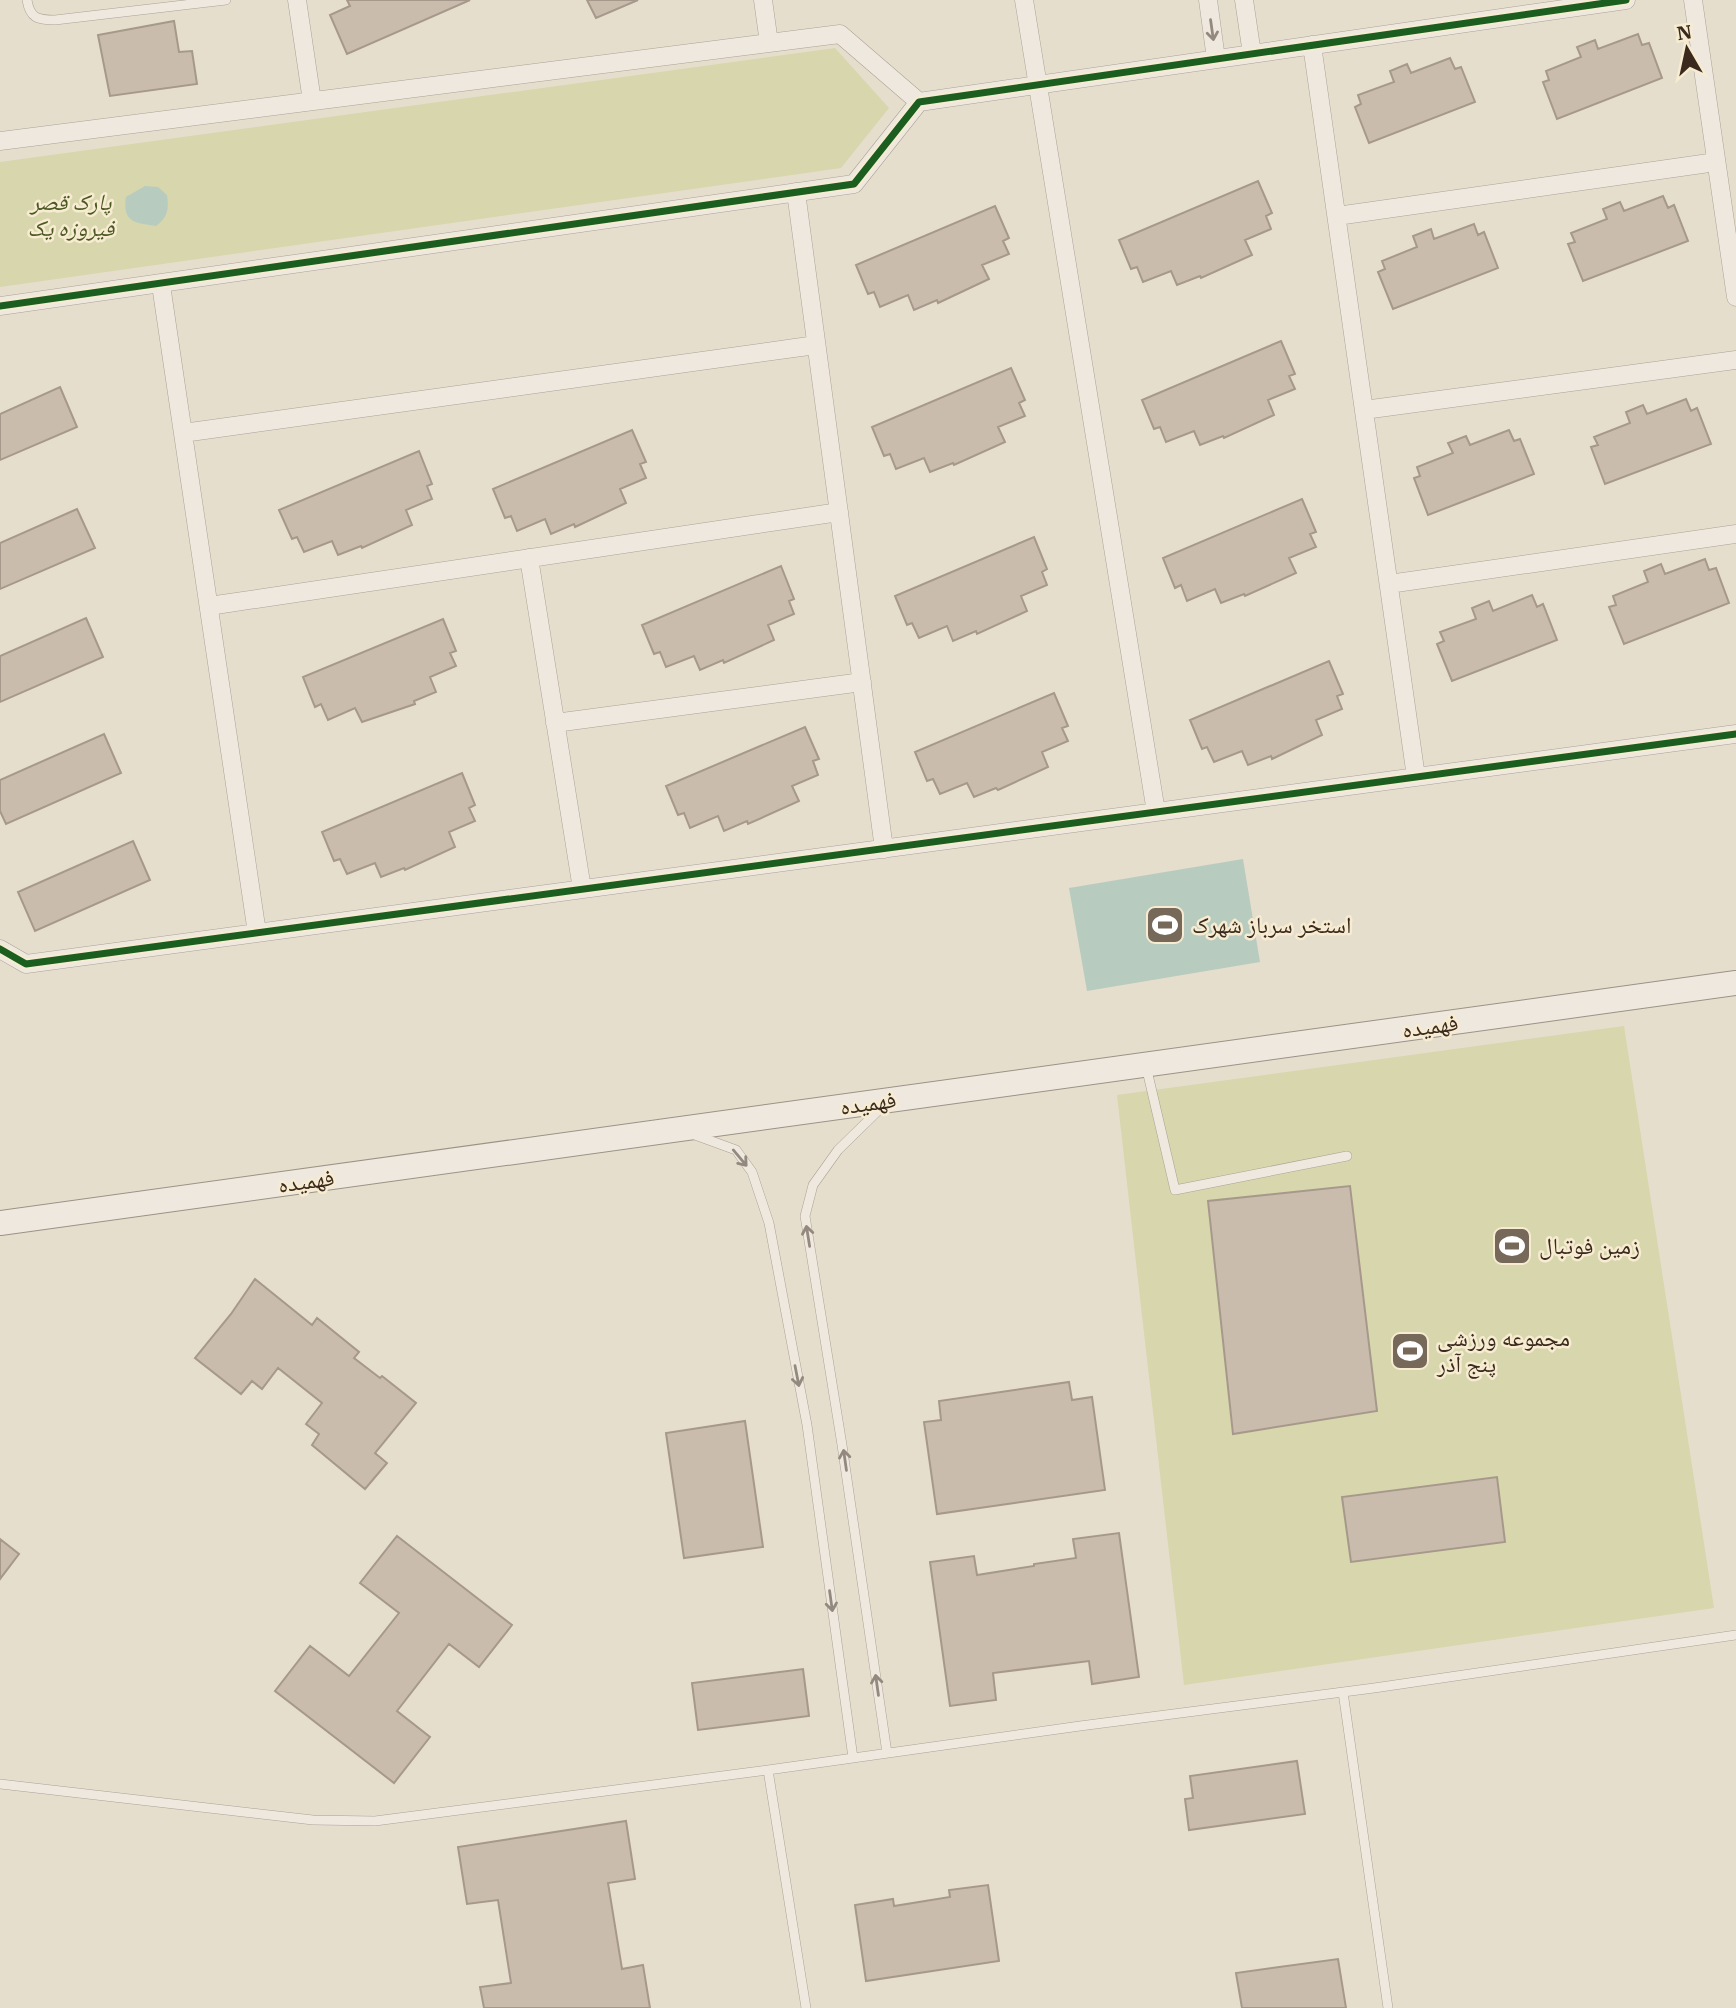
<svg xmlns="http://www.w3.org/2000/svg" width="1736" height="2008" font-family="'IBM Plex Serif','Noto Naskh Arabic',serif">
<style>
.green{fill:#d7d6ad}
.water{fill:#b8cbbf}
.building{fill:#cabcad;stroke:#a6998b;stroke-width:2}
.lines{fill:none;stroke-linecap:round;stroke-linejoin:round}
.service-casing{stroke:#aba295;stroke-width:10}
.minor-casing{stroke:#aba295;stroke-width:19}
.secondary-casing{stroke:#9b9285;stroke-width:26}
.service{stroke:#eee8de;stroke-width:9}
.minor{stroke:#eee8de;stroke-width:18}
.secondary{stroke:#eee8de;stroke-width:24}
.cycleway-casing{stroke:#f7ecd1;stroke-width:11}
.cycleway{stroke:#1b5e20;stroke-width:7}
.oneway{stroke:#94897e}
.labels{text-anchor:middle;stroke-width:5;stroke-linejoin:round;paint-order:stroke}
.park-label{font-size:23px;font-style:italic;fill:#4b5822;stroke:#f7ecd1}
.poi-label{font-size:23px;fill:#3a2a1d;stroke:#f7ecd1;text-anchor:start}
.street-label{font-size:23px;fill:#3a2a1d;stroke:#f7ecd1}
</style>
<rect width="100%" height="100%" fill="#e6decc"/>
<path class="green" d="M835,48L889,108L841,168L0,287V162Z
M1624,1026L1714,1608L1184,1685L1117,1095Z"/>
<path class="water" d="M145,186L158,187L167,195C169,209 168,217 156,226C136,223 122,223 126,197Z
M1243,859L1260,962L1087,991L1069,888Z"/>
<path class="building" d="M347,0H470L347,54L330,15L350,6Z
M587,0H638L596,18Z
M174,21L179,52L192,51L197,84L110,96L98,35Z
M1638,34L1642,45L1649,43L1662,78L1557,119L1543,82L1549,80L1546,71L1581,57L1577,47L1595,40L1598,49Z
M1450,58L1455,69L1461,67L1475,102L1369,143L1355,107L1361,104L1358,95L1394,82L1390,71L1407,64L1411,73Z
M1258,181L1272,213L1266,216L1271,229L1245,240L1252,255L1201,278L1200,276L1177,285L1171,271L1143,282L1137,267L1131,269L1119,240Z
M1663,196L1668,208L1674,205L1688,241L1583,281L1568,244L1575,242L1571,233L1607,219L1603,209L1620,202L1624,211Z
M995,206L1009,238L1003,241L1009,254L982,265L989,279L938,303L937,300L914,310L908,295L880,307L874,292L868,294L856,265Z
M1474,224L1478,235L1484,232L1498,268L1393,309L1378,272L1385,269L1382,261L1417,247L1413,236L1431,229L1434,239Z
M1281,341L1295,374L1289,376L1295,389L1268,400L1274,415L1224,438L1223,436L1200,445L1194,431L1166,442L1160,427L1154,429L1142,400Z
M1011,368L1025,400L1019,403L1025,416L998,427L1005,442L954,465L953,463L930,472L924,458L896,469L890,454L884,456L872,427Z
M60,387L77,427L0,460V414Z
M1686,399L1691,411L1697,408L1711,444L1605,484L1591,447L1598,445L1594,437L1630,423L1626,412L1643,405L1647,414Z
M632,430L646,462L640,464L646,478L620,489L626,503L575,527L574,524L551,534L545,519L517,531L511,516L505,518L493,489Z
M1509,430L1514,441L1520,439L1534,474L1428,515L1414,478L1420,476L1417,467L1453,453L1448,443L1466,436L1470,445Z
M419,451L432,484L427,486L432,499L406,510L412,525L362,548L361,546L338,555L332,541L304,552L297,537L292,539L279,510Z
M1302,499L1316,532L1310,534L1316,547L1289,558L1296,573L1245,596L1244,594L1221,603L1215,589L1187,601L1181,585L1175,588L1163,558Z
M77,509L95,548L0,589V543Z
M1034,537L1047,569L1042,572L1047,585L1021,596L1027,611L977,634L976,631L953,641L947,626L919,638L912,623L907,625L895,596Z
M1705,559L1709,570L1716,568L1729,603L1624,644L1609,607L1616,605L1613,596L1648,582L1644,571L1661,564L1665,574Z
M781,566L794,599L789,601L794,614L768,625L774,640L724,663L723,660L700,670L694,656L666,667L660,652L654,654L642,625Z
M1532,595L1537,607L1543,604L1557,640L1452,681L1437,644L1444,641L1440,632L1476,619L1472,608L1489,601L1493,611Z
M86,618L103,657L0,702V656Z
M443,619L456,651L450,653L456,666L430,677L436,692L414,701L415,704L362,722L355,708L328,720L321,704L315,707L303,677Z
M1329,661L1343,694L1337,696L1342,709L1316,720L1322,735L1272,759L1271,756L1248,765L1242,751L1214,762L1207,747L1202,749L1190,720Z
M1054,693L1068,726L1062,728L1068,741L1042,752L1048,767L998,790L996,788L974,797L967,783L940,794L933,779L927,781L915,752Z
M805,727L819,759L813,761L818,775L792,786L799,801L748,824L747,821L724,831L718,816L690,828L684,813L678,815L666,786Z
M104,734L121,773L6,824L0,811V780Z
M462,773L475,805L469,808L475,821L449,832L455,847L405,870L404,868L381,877L375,863L347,874L340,859L334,861L322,832Z
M133,841L150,880L35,931L18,892Z
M1350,1186L1377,1411L1233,1434L1208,1201Z
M255,1279L312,1325L317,1318L359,1352L354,1358L380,1378L382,1376L416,1403L375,1453L387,1463L365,1489L312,1445L319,1434L306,1424L322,1403L278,1368L262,1389L252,1381L241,1394L195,1358L231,1314Z
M1069,1382L1072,1400L1092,1397L1105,1490L937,1514L924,1422L941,1420L939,1401Z
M745,1421L763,1547L684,1558L666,1433Z
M1497,1477L1505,1542L1351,1562L1342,1497Z
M1119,1533L1139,1677L1092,1684L1089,1661L993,1673L996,1700L950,1706L930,1562L974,1556L977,1575L1034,1566V1564L1076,1558L1073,1539Z
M397,1536L512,1625L479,1667L449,1644L397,1711L430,1737L394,1783L275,1691L310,1646L349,1676L399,1613L360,1583Z
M0,1539L19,1554L0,1579Z
M803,1669L809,1716L698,1730L692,1683Z
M1297,1761L1305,1814L1189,1830L1185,1799L1193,1798L1190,1776Z
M626,1821L635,1879L608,1883L622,1969L643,1965L650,2008H484L480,1987L511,1983L498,1900L467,1904L458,1847Z
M988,1885L999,1961L866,1981L855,1905L893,1899L894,1906L950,1897L949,1890Z
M1338,1959L1346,2008H1242L1236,1973Z"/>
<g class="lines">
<defs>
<path id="service" d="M27,0C30,18 37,20 55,20L226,0
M1146,1066L1175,1190L1347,1156
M883,1106L838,1150L813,1185L805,1216L842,1445L887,1753
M695,1135L736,1150L752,1172L769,1223L807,1425L853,1758
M1343,1692L1388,2008
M768,1770L806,2008
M0,1784L313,1820L375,1821L768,1770L1080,1726L1374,1688L1736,1635"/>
<path id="minor" d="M297,0L312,101
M763,0L769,43
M1024,0L1156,812
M1208,0L1216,59
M1244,0L1252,54
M1693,0L1736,297
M1312,45L1416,777
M0,141L840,34L919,102
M796,192L884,849
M1337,216L1716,162
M161,285L257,933
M0,306L854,184L919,102L1626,0
M1364,410L1736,360
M183,433L816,345
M529,558L582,889
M1389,584L1736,534
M209,606L839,512
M555,723L862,682
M0,949L26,964L1736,734"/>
<path id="secondary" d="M0,1223L1736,983"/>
</defs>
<use href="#service" class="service-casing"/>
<use href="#minor" class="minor-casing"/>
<use href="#secondary" class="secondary-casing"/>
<use href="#service" class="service"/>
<use href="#minor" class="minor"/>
<use href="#secondary" class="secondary"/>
<defs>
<path id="cycleway" d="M0,306L854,184L919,102L1626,0
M0,949L26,964L1736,734"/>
</defs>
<use href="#cycleway" class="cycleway-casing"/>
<use href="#cycleway" class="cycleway"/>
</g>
<defs><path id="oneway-shaft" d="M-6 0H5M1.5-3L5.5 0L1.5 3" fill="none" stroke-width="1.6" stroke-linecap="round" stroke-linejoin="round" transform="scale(1.75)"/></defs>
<g class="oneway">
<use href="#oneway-shaft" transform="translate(1212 30) rotate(82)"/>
<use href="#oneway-shaft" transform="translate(740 1158) rotate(50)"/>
<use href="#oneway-shaft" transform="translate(808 1236) rotate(-99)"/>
<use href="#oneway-shaft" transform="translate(797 1376) rotate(79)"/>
<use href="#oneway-shaft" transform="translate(845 1460) rotate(-98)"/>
<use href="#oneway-shaft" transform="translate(831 1601) rotate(82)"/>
<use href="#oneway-shaft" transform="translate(877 1685) rotate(-98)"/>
</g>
<defs>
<symbol id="stadium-square" viewBox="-11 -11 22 22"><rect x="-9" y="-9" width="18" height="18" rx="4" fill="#76695a" stroke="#f7ecd1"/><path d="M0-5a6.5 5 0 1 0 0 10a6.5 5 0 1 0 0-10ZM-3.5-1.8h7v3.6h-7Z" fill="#fff"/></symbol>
</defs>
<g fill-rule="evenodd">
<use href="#stadium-square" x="1143" y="903" width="44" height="44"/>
<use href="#stadium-square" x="1490" y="1224" width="44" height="44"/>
<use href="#stadium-square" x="1388" y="1329" width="44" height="44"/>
</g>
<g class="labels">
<g class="park-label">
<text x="71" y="210">پارک قصر<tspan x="71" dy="26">فیروزه یک</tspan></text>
</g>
<g class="poi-label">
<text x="1192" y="933">استخر سرباز شهرک</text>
<text x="1539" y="1254">زمین فوتبال</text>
<text x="1437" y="1346">مجموعه ورزشی<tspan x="1437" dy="26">پنج آذر</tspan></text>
</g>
<g class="street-label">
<text transform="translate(1430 1026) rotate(-8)" y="8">فهمیده</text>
<text transform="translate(868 1103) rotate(-8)" y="8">فهمیده</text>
<text transform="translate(306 1181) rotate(-8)" y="8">فهمیده</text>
</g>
</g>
<g transform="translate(1687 49) rotate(351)" stroke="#f7ecd1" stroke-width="5" paint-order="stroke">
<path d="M0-5L12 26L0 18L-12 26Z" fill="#3a2a1d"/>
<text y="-10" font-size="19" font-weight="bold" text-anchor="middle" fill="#3a2a1d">N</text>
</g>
</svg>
